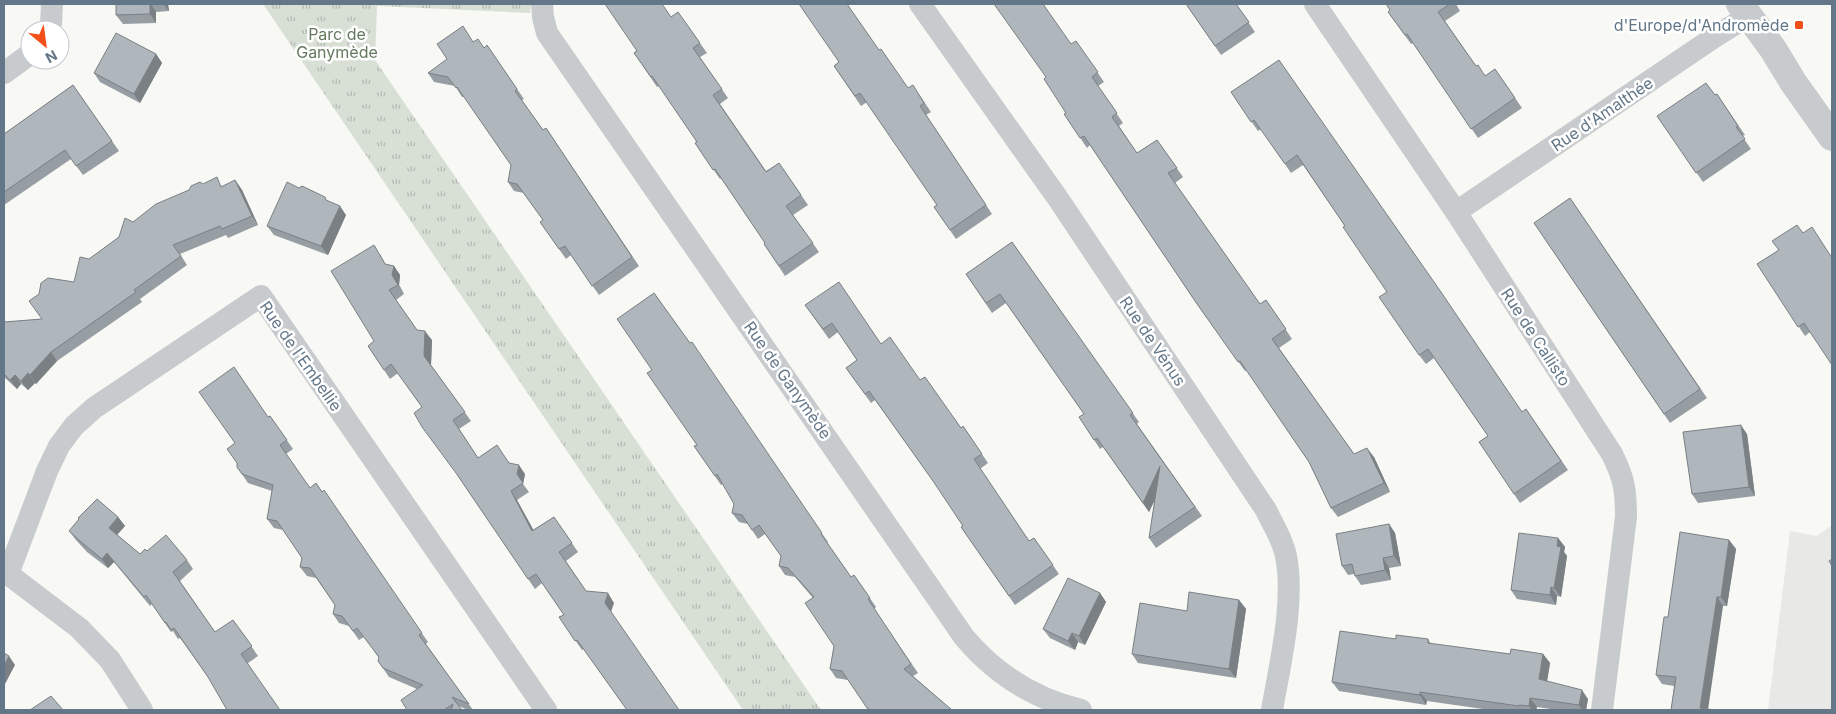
<svg xmlns="http://www.w3.org/2000/svg" width="1836" height="714" font-family="Inter,sans-serif">
<style>
.built{fill:#e8e9e7}
.grass{fill:url(#grass-tufts)}
.lines{fill:none;stroke-linecap:round;stroke-linejoin:round}
.minor{stroke:#c7cbce;stroke-width:22}
.tertiary{stroke:#c7cbce;stroke-width:28}
.wall{fill:#969da3}
.shaded-wall{fill:#7a8084}
.building{fill:#afb7bd;stroke:#7a8084}
.poi-dot{fill:#f35019;stroke:#fff;stroke-width:2}
.labels{text-anchor:middle;stroke-width:5;stroke-linejoin:round;paint-order:stroke}
.poi-label{font-size:16px;fill:#647788;stroke:#fff;text-anchor:end}
.park-label{font-size:16px;fill:#647a5f;stroke:#fff}
.street-label{font-size:16px;fill:#647788;stroke:#fff}
</style>
<defs>
<pattern id="grass-tufts" width="24" height="20" patternUnits="userSpaceOnUse" patternTransform="scale(1.25)"><rect width="24" height="20" fill="#d8e0d5"/><path d="M3 7l-1-3M5 7V3M7 7l1-3M15 17l-1-3M17 17v-4M19 17l1-3" fill="none" stroke="#b3bab3"/></pattern>
</defs>
<rect width="100%" height="100%" fill="#f8f8f4"/>
<path class="built" d="M1832,525V710H1768L1790,531L1817,536Z"/>
<path class="grass" d="M263,4H531L530,13L377,6L375,60L821,710H743Z"/>
<g class="lines">
<path class="minor" d="M542,4L543,17L547,33L964,637C995,674 1035,699 1081,710
M920,4L1059,200L1266,510C1273,525 1283,540 1286,556C1295,602 1280,664 1272,710
M1315,4L1456,212L1612,454C1624,478 1626,490 1626,517L1602,710
M47,30L51,24L52,4
M4,73L30,54
M1456,212L1716,36L1748,16
M4,573L8,574L79,628L110,660L142,710
M8,574L47,471L59,446L74,426L94,408L261,296L546,710"/>
<path class="tertiary" d="M1740,4L1773,49L1793,82L1832,137"/>
</g>
<path class="wall" d="M116,4H168L169,11L156,12V23L123,24L116,15Z
M1186,4H1236L1255,32L1221,55Z
M1386,4H1456L1460,11L1445,21L1476,66L1485,76L1495,69L1522,108L1478,138L1413,43L1411,44L1388,12L1390,10Z
M678,12L707,53L700,57L728,98L720,104L766,171L779,163L808,205L793,215L819,252L785,276L764,244L765,243L721,178L720,179L695,143L697,142L659,86L657,87L634,53L671,17Z
M473,41L484,48L487,45L524,99L522,100L543,130L546,128L639,266L599,295L571,255L566,259L540,222L543,220L524,193L514,191L508,182L511,165L464,96L462,97L455,86L434,82L428,73Z
M1076,41L1104,82L1098,86L1123,123L1119,126L1137,153L1157,140L1183,177L1175,183L1260,304L1266,300L1292,339L1279,348L1354,454L1374,457L1390,492L1338,517L1331,508L1309,462L1247,370L1245,371L1195,301L1090,145L1087,148L1064,114L1066,113L1046,77L1071,44Z
M879,50L908,88L919,94L931,112L926,115L992,214L956,239L934,207L937,205L867,102L861,106L834,66L839,62Z
M156,54L162,63L140,103L100,82L94,73Z
M1279,60L1522,412L1526,409L1568,470L1520,503L1479,442L1488,436L1434,358L1426,364L1419,355L1387,292L1345,226L1303,165L1291,173L1261,129L1258,131L1231,92Z
M73,85L119,151L83,175L71,159L4,205V134Z
M1717,94L1745,135L1742,136L1751,149L1703,182L1657,116Z
M235,180L242,190L258,225L228,238L226,235L180,254L187,265L140,299L142,302L57,361L36,384L35,383L28,390L21,384L17,389L4,377V322L42,319L74,282L89,259L119,237L133,222L203,184L223,186Z
M1570,198L1707,398L1670,423L1534,223Z
M328,201L346,215L328,255L274,235L267,226Z
M1012,242L1139,422L1137,424L1202,516L1156,548L1149,538L1155,499L1149,512L1103,447L1100,449L1079,417L1084,414L1006,303L992,313L966,274Z
M1779,250L1810,332L1805,336L1757,264Z
M380,254L386,265L394,266L400,275L399,285L404,294L396,300L417,330L432,340L431,365L471,421L459,429L478,458L509,463L525,474L523,484L529,492L517,500L533,530L554,517L578,552L566,561L586,591L614,603L584,649L582,650L559,617L564,615L542,583L535,589L460,479L422,407L398,373L390,379L368,346L374,341Z
M654,293L828,542L827,543L851,577L854,575L876,607L874,609L918,673L913,676L952,710H869L848,680L836,678L830,669L834,646L813,598L795,577L785,575L779,566L781,556L765,534L758,539L748,524L739,522L732,513L734,504L723,484L721,485L694,446L697,445L652,370Z
M805,305L881,344L920,380L961,428L963,426L988,463L980,469L1029,541L1034,538L1059,574L1015,605L961,527L963,526L935,483L875,400L871,403L846,368L857,360L838,332L829,339Z
M270,416L293,449L286,454L310,488L316,483L428,642L426,644L473,710H468L459,706L462,710H407L417,689L389,677L378,661L379,658L364,637L359,640L349,626L339,623L333,614L335,605L316,578L307,576L300,567L302,558L283,530L274,528L267,519L272,491L248,483L237,467V463L235,443Z
M1747,434L1755,496L1698,503L1692,494Z
M118,517L125,526L117,535L140,554L147,551L187,560L193,569L180,581L215,632L233,620L258,656L248,663L208,677L180,638L178,639L173,631L171,632L152,604L150,606L114,562L108,568L87,552L76,540L69,531Z
M1389,524L1395,533L1401,566L1389,568L1391,580L1361,585L1355,576L1354,574L1348,575L1342,566Z
M1558,538L1565,547L1564,552L1567,556L1561,597L1557,596L1556,605L1517,599L1511,590Z
M1729,540L1736,549L1727,606H1723L1671,710L1674,686L1662,684L1656,675Z
M1100,593L1106,602L1085,645L1078,642L1075,650L1050,638L1043,629Z
M1239,600L1246,609L1236,678L1138,663L1132,654Z
M1396,639H1428L1431,644L1510,654H1543L1550,663L1547,681L1588,699L1586,710H1557L1537,707L1536,710H1490L1427,701L1426,705L1339,691L1332,682Z"/>
<path class="shaded-wall" d="M150,4H151L156,12V23L150,14Z
M163,4H168L169,11Z
M156,54L162,63L140,103L134,94Z
M235,180L242,190L258,225L252,216Z
M340,206L346,215L328,255L321,246Z
M394,266L400,275L399,285L404,294L392,275Z
M425,331L432,340L431,365L424,356Z
M51,352L57,361L36,384L30,375Z
M28,373L35,383L28,390L21,381Z
M15,375L21,384L17,389L10,380Z
M1741,425L1747,434L1755,496L1749,487Z
M1367,448L1374,457L1390,492L1384,483Z
M519,465L525,474L523,484L517,474Z
M1160,466L1167,475L1149,512L1143,503Z
M511,491L517,500L539,540L532,531Z
M118,517L125,526L115,537L109,528Z
M1389,524L1395,533L1401,566L1394,556Z
M1558,538L1565,547L1564,552L1567,556L1561,597L1554,588L1557,546Z
M1729,540L1736,549L1727,606L1721,597Z
M107,553L114,562L108,568L102,559Z
M1383,558L1389,568L1391,580L1385,570Z
M1551,587L1557,596L1556,605L1550,595Z
M608,593L614,603L611,612L605,603Z
M1100,593L1106,602L1085,645L1079,636Z
M1717,597L1723,606L1708,710L1700,708Z
M1239,600L1246,609L1236,678L1229,669Z
M1072,633L1078,642L1075,650L1068,641Z
M1543,654L1550,663L1546,688L1539,679Z
M9,656L15,665L4,686V665Z
M1582,690L1588,699L1586,710H1582L1579,705Z
M1420,692L1427,701L1426,705L1420,695Z
M1530,698L1537,707L1536,710H1532L1529,706Z"/>
<path class="building" d="M116,4H150V14L116,15Z
M605,4H662L671,17L678,12L700,43L693,48L722,89L713,95L766,172L779,163L801,195L786,206L813,243L779,266L764,244L765,243L715,169L713,170L695,143L697,142L652,76L651,77L634,53L637,51Z
M799,4H847L879,50L881,49L908,88L913,85L924,103L920,106L986,205L950,230L934,207L937,205L860,93L855,96L834,66L839,62Z
M994,4H1043L1071,44L1076,41L1098,72L1092,77L1117,113L1112,117L1137,153L1157,140L1177,168L1168,173L1260,304L1266,300L1286,329L1272,339L1354,454L1367,448L1384,483L1331,508L1309,462L1240,361L1238,362L1195,301L1084,136L1080,138L1064,114L1066,113L1044,79L1046,77Z
M1186,4H1236L1249,22L1215,46Z
M1386,4H1450L1438,12L1476,66L1478,65L1485,76L1495,69L1515,98L1471,129L1407,34L1405,35L1388,12L1390,10Z
M463,26L473,42L478,39L484,48L487,45L517,89L515,91L543,130L546,128L632,257L592,286L565,246L559,249L540,222L543,220L517,184L508,182L511,165L457,87L456,88L448,77L428,73L447,59L437,44Z
M116,33L156,54L134,94L94,73Z
M1279,60L1441,292L1522,412L1526,409L1561,461L1514,494L1479,442L1488,436L1428,349L1419,355L1379,297L1387,292L1343,227L1345,226L1297,155L1285,164L1254,120L1251,122L1231,92Z
M1706,83L1715,95L1717,94L1738,126L1736,127L1745,139L1696,173L1657,116Z
M73,85L112,141L76,166L65,150L4,192V134Z
M217,177L221,187L235,180L252,216L222,229L220,226L173,245L181,256L134,290L136,292L51,352L30,375L28,373L21,381L15,375L10,380L4,374V322L42,319L29,301L39,294L41,283L48,278L74,282L80,257L89,259L119,237L125,218L133,222L156,204L189,190L191,186L200,182L203,184Z
M287,182L299,188L302,186L325,197L326,200L340,206L321,246L267,226Z
M1570,198L1700,389L1664,414L1534,223Z
M1797,225L1803,233L1812,227L1832,258V365L1804,323L1798,327L1757,264L1779,250L1772,241Z
M1012,242L1133,413L1130,415L1195,507L1149,538L1160,466L1143,503L1097,438L1094,440L1079,417L1084,414L1000,294L986,303L966,274Z
M374,245L385,264L394,266L392,275L398,285L389,290L417,330L425,331L424,356L465,412L453,420L478,458L497,445L509,463L519,465L517,474L523,483L511,491L532,531L554,517L572,543L559,552L586,591L608,593L605,603L679,710H627L577,640L575,641L559,617L564,615L536,574L528,579L456,473L422,427L414,413L422,407L391,364L384,370L368,346L374,341L331,271Z
M839,282L881,344L890,337L920,380L925,377L961,428L963,426L982,454L974,459L1029,541L1034,538L1053,565L1009,596L961,527L963,526L933,481L869,391L865,394L846,368L857,360L832,323L823,329L805,305Z
M654,293L690,343L692,342L822,533L821,534L851,577L854,575L870,598L868,599L911,664L904,669L952,710H870L867,708L842,671L830,669L834,646L805,603L814,597L788,568L779,566L781,556L759,525L752,530L742,515L732,513L734,504L717,474L715,476L694,446L697,445L647,373L652,370L617,319Z
M234,367L268,417L270,416L287,440L280,445L310,488L316,483L322,492L324,490L422,633L419,635L469,704L452,697L462,710H451L453,704L444,710H407L401,700L423,685L383,668L378,661L379,657L357,628L353,631L342,616L333,614L335,605L310,568L300,567L302,558L277,521L267,519L273,485L242,474L237,467V463L227,449L235,443L199,392Z
M1741,425L1749,487L1692,494L1683,432Z
M97,499L118,517L109,528L140,554L145,549L147,551L166,535L187,560L173,572L215,632L233,620L252,646L241,654L280,710H227L208,677L174,628L171,630L166,622L165,623L146,595L144,597L107,553L102,559L81,542L69,531L79,519L78,518Z
M1389,524L1394,556L1383,558L1385,570L1355,576L1352,564L1342,566L1336,534Z
M1680,532L1729,540L1721,597H1717L1700,708L1715,710H1671L1676,677L1656,675L1664,617H1668Z
M1519,533L1558,538L1557,546L1561,547L1554,588L1551,587L1550,595L1511,590Z
M1832,559V566L1829,561Z
M1068,578L1100,593L1079,636L1072,633L1068,641L1043,629Z
M1189,592L1239,600L1229,669L1132,654L1140,603L1187,611Z
M1340,631L1396,639V635L1428,639V643L1510,654L1511,649L1543,654L1539,679L1582,690L1579,705L1530,698L1529,706L1519,705V706L1420,692V695L1332,682Z
M4,653L9,656L4,665Z
M51,696L63,710H30Z"/>
<rect class="poi-dot" x="1794" y="20" width="10" height="10" rx="2.5"/>
<g class="labels">
<g class="poi-label">
<text x="1789" y="31">d'Europe/d'Andromède</text>
</g>
<g class="park-label">
<text x="337" y="40">Parc de<tspan x="337" dy="18">Ganymède</tspan></text>
</g>
<g class="street-label">
<text transform="translate(1602 114) rotate(-34)" y="6">Rue d'Amalthée</text>
<text transform="translate(1536 337) rotate(57)" y="6">Rue de Callisto</text>
<text transform="translate(1153 341) rotate(56)" y="6">Rue de Vénus</text>
<text transform="translate(301 356) rotate(55)" y="6">Rue de l'Embellie</text>
<text transform="translate(788 380) rotate(55)" y="6">Rue de Ganymède</text>
</g>
</g>
<rect width="1836" height="714" fill="none" stroke="#647788" stroke-width="10"/>
<g transform="translate(45 45) rotate(151)"><circle r="24" fill="#ffffff" stroke="#c1c9cf"/>
<path d="M0-4L9 19L0 12L-9 19Z" fill="#f35019"/>
<text y="-8" font-size="14" font-weight="bold" text-anchor="middle" fill="#647788">N</text>
</g>
</svg>
